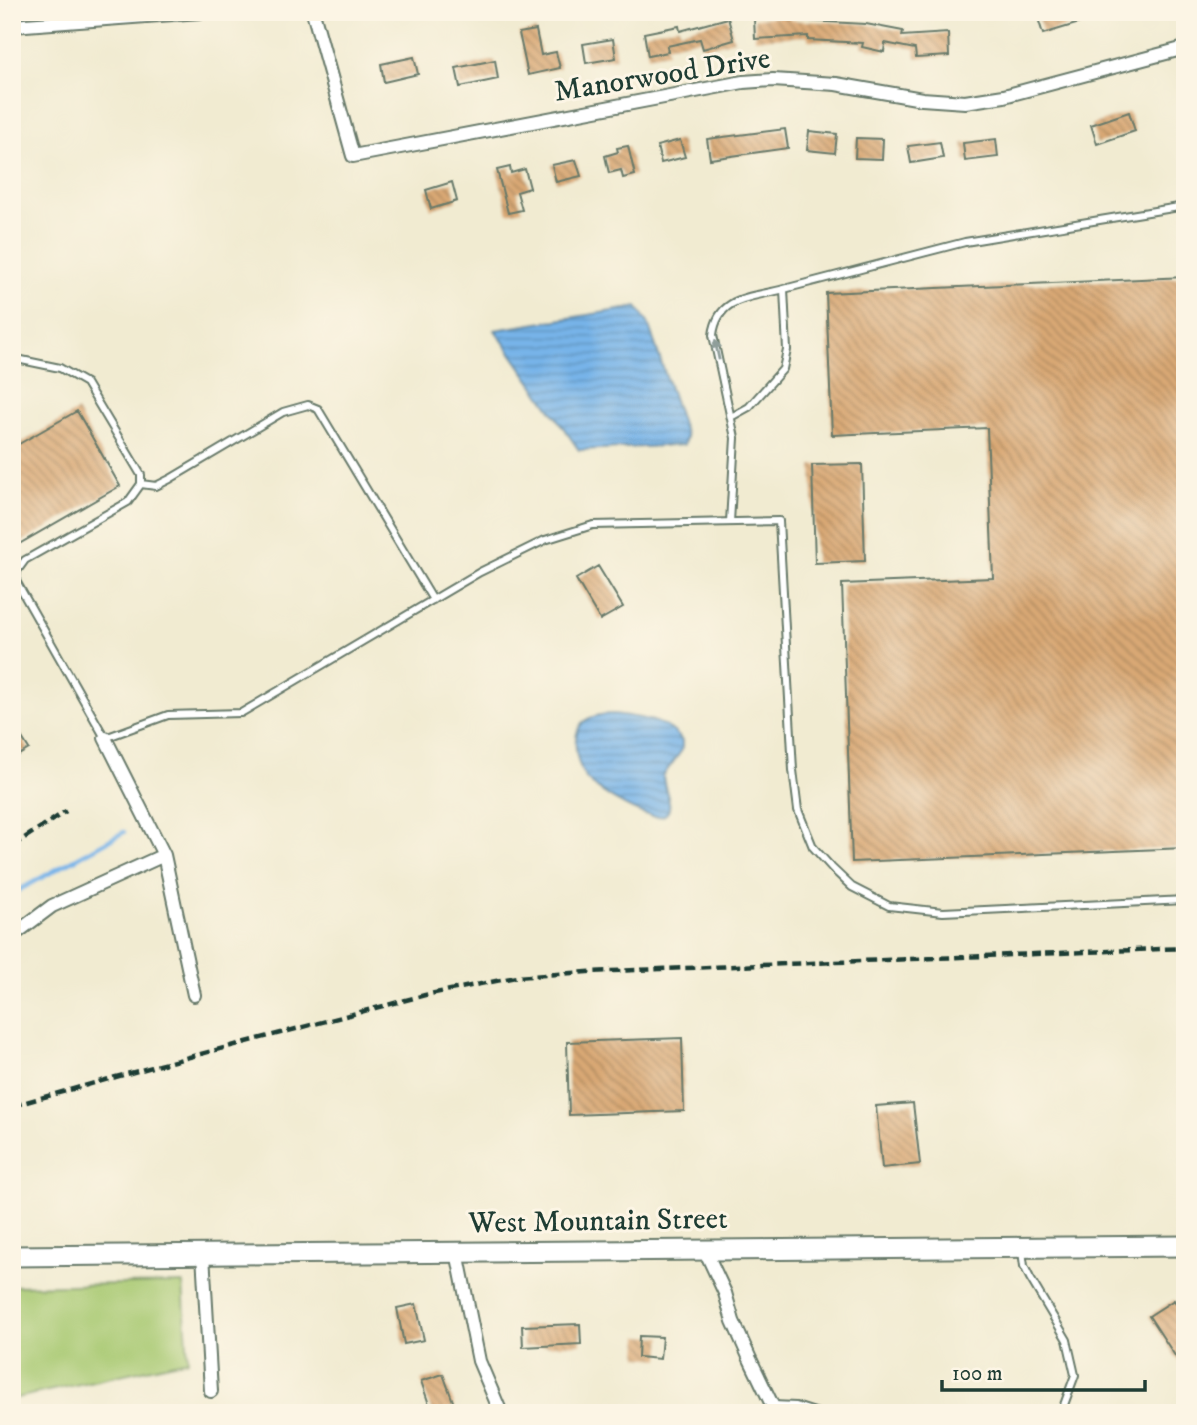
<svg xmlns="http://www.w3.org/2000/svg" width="1197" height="1425" font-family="'IM FELL DW Pica',serif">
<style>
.pitch{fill:#a8c972;stroke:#648353;stroke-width:2}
.water{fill:url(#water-rules);stroke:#4b788e;stroke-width:2}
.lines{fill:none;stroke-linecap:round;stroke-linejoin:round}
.stream{stroke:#77b4e9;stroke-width:4.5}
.building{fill:url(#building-back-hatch)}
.service-casing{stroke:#687a6b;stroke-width:10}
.minor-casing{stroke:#687a6b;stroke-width:16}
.primary-casing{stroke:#687a6b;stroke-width:23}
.service{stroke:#fff;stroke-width:6}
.minor{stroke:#fff;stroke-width:12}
.primary{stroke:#fff;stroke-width:19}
.rail{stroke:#1f3d34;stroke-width:4.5;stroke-dasharray:10 5;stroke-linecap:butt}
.oneway{fill:#8f9e9a}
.labels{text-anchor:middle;stroke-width:6;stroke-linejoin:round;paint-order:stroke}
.street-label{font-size:30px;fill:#1f3d34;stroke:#fcf5e5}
</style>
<defs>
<pattern id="water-rules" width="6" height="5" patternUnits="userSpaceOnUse" patternTransform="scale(1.75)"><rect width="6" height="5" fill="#77b4e9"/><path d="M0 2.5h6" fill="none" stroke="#6194be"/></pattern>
<pattern id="building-back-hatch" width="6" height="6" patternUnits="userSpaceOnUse" patternTransform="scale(1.75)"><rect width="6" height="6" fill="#d9a874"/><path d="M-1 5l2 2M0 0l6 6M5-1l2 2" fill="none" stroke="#af8a60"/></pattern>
</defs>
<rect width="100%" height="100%" fill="#fcf5e5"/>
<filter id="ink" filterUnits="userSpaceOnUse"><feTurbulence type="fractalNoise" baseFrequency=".0143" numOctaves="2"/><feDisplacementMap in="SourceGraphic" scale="14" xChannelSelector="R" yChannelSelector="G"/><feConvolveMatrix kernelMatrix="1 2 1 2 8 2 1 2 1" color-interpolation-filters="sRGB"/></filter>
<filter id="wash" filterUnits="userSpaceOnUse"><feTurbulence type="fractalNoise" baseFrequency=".00686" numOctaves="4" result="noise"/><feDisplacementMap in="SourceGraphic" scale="28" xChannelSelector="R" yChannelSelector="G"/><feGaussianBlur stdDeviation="1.57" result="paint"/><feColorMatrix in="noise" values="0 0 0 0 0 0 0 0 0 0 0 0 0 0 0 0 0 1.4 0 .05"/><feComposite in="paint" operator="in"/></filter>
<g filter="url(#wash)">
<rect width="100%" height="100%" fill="#f1ebd1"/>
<path class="pitch" d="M183,1283L188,1360L12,1399V1286Z"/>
<path class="water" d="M637,307L648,323L686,436L684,445L579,450L495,330Z
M615,714C639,718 668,719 682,741V750L663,776C663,787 674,805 667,813C655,828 595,790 586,778C574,761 568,724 593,717C600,714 608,714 615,714Z"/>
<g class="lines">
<path class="stream" d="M12,894L124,832"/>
</g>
<g id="blocks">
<path class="building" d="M1036,12H1106V15L1043,34Z
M790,16V20L866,24L903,31L902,36L948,33L949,56L916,58L915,49L885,43L884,52L862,47L863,43L808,40V36L755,39L754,18Z
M728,18L734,40L703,49L700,39L667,46L668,52L648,56L644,33L679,26L680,31Z
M536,30L541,55L556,52L560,68L528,75L519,33Z
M613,39L616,58L586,63L583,44Z
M414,57L418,74L384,82L381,64Z
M495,60L498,79L460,87L456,68Z
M1129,112L1135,131L1097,144L1091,125Z
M785,129L788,148L710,159L707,139Z
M809,131L837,134L835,153L807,150Z
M856,138L883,139L882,159L855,158Z
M996,139L998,157L965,161L963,143Z
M680,140L685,157L661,163L657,146Z
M940,142L943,158L911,163L908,146Z
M628,146L635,175L623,178L621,170L609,173L605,156L618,152L617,148Z
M576,160L581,176L556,182L552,165Z
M510,167L511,173L525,169L530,188L517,192L522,210L508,213L497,170Z
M452,182L457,201L431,209L426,190Z
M1185,277V848L852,862L842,584L993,578L987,428L832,435L826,293Z
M77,411L120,486L12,548V448Z
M862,464L865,561L815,563L812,465Z
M598,566L623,607L600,620L576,579Z
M12,722L29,749L12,759Z
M682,1038L684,1111L569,1115L567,1042Z
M913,1103L920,1164L882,1168L876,1106Z
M1174,1300L1181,1311L1185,1308V1371L1149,1316Z
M416,1304L424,1340L404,1344L397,1308Z
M580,1324L581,1344L523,1347L522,1326Z
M639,1336L662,1337L660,1359L638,1357Z
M443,1374L455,1407L432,1413L421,1381Z"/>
</g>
</g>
<g filter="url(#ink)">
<use href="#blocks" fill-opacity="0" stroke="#687a6b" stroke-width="2"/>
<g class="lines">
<defs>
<path id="service" d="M784,289L965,242L1185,206
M12,358L60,368L86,383L141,475V484L128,502L25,560L17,571L16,581L105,738L168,715L241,713L480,572L545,540L593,525L779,521L793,770L798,810L813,847L832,868L852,887L889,906L943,912L1185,900
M141,484L156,486L170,479L283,412L308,405L318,409L433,600
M730,522L735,438L713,335C718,295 752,298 784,289L787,350L783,369L749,407L731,417
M1022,1251L1024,1266L1030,1278L1067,1340L1075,1375L1061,1413
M773,1405L796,1406L818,1413"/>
<path id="minor" d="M313,12L353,156L743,82L773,80L836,84L922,99L965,102L1004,96L1185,48
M12,26L200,12
M105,738L164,855L194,995
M12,936L52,906L164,855
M704,1248L725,1293L733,1321L750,1359L776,1413
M457,1252L479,1361L501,1413
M203,1254L211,1391"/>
<path id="primary" d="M12,1256L1185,1246"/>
</defs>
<use href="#service" class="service-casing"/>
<use href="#minor" class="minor-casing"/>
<use href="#primary" class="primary-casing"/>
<use href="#service" class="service"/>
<use href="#minor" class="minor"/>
<use href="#primary" class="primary"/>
<path class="rail" d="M12,846L66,811
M12,1106L159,1065L425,995L516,977L587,972L1185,948"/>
</g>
<defs><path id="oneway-solid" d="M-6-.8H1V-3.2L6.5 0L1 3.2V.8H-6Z" transform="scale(1.75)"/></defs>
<use class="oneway" href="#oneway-solid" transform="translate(717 350) rotate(-102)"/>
</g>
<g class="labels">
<g class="street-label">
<text transform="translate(662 74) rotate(-9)" y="10">Manorwood Drive</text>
<text transform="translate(598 1220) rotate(-1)" y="10">West Mountain Street</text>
</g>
</g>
<rect width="1197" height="1425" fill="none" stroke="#fcf5e5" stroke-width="42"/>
<path d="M942 1380v10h203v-10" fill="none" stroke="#1f3d34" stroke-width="3.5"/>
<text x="952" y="1380" font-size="21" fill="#1f3d34" stroke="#fcf5e5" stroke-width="5" paint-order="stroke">100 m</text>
</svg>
